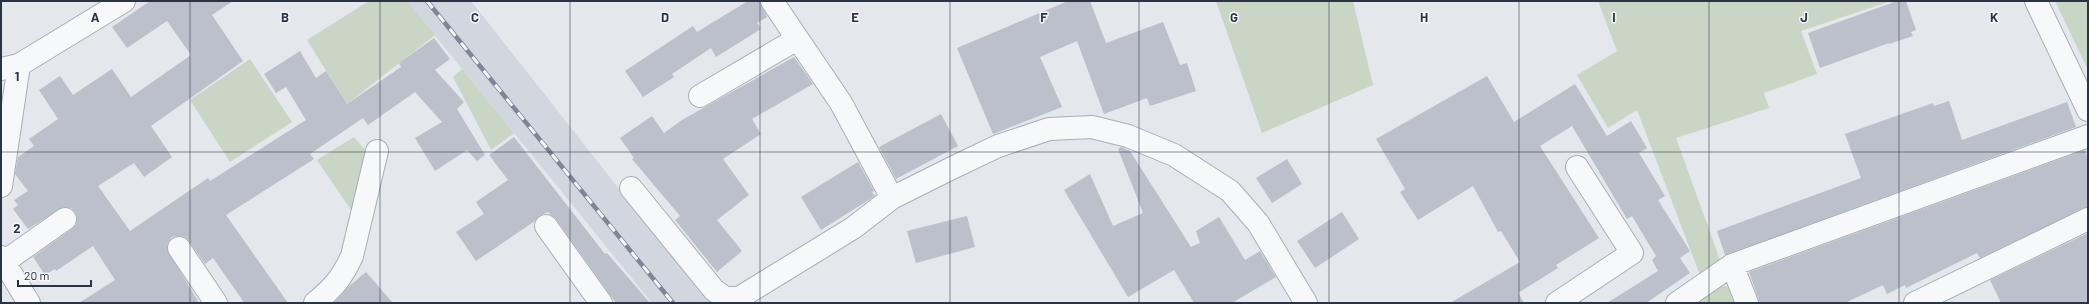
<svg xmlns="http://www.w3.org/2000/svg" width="2089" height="304" font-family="Barlow,sans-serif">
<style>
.built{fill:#d2d6de}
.green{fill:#c9d6c5}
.building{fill:#bbc0ca}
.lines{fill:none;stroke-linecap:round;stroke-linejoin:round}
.street-casing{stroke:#a9aeb7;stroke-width:24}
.street{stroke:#f7f8fa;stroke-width:22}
.rail-casing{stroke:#7d8696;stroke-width:4.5}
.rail{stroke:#f4f6f9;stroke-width:3;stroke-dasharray:9;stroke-linecap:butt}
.grid{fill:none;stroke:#2b3445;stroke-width:1;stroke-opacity:0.55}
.grid-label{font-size:13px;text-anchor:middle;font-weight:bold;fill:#2b3445;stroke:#f4f6f9;stroke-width:3;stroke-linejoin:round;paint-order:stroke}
</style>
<rect width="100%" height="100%" fill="#e4e7ec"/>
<path class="built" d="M407,1H471L624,195L716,303H652Z"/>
<path class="green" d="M369,1H407L435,35L347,104L307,40Z
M1216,1H1353L1373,85L1262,133Z
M1598,1H1891L1801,31L1817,74L1764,93L1769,108L1676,138L1720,260L1700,275L1637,110L1608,128L1577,75L1617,51Z
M2055,1H2088V70Z
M250,59L292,122L230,162L190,100Z
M462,69L514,133L491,150L453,77Z
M354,137L365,150L368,158L355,216L317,160Z
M1719,284L1728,287L1734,303H1691Z"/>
<path class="building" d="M150,1H233L212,15L243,61L151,126L172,157L144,177L134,163L98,186L130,231L208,178L210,181L306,120L286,87L276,93L264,74L300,51L316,78L326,71L347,104L401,67L399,63L434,38L450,59L435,70L464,102L457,109L485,155L477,161L467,150L435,171L415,138L442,122L415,92L368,125L363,118L310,154L314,159L226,215L288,303H240L243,301L213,258L205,264L189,241L185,237L179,236L172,237L168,242L167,249L199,303H79L115,280L93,246L56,271L55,269L45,275L33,257L72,229L76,224L77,217L75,212L71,208L63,207L28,229L13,209L18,205L14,200L28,191L15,174L18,157L34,146L29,139L58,119L39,90L60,76L73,95L112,69L131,97L191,55L167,21L127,48L112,27Z
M748,1H760L767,17L757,23L761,29L716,57L711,48L672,74L674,77L643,97L625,71L693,26L697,32Z
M1068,1H1090L1106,43L1163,22L1180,65L1187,63L1196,91L1150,106L1147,98L1104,114L1077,41L1040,57L1062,107L993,134L957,48Z
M1897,1H1906L1916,30L1911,32L1913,36L1889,44V43L1820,68L1808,33Z
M794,57L813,84L752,119L761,134L723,159L749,195L717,220L742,251L717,272L675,220L680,216L632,159L634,158L620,138L652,116L664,133L682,120Z
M1487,76L1514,122L1575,84L1607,136L1631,121L1647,148L1639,153L1665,196L1658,200L1690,251L1680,258L1690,273L1646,303H1607L1658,271L1652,260L1656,256L1632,216L1627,219L1572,126L1540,146L1599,238L1556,265L1558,268L1518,293L1524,303H1450L1520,262L1501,231L1498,232L1473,186L1418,220L1400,192L1405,189L1376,139Z
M1949,101L1962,140L2067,102L2076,127L1725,255L1717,231L1861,178L1845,134L1933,103L1934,106Z
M941,114L958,146L896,179L879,147Z
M514,137L605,254L607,253L650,303H616L556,219L548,212L539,216L535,221L476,261L456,232L484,214L476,202L508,180L489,155Z
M1121,147L1130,151L1191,247L1200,243L1196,231L1219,217L1245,260L1260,251L1276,277L1232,303H1194L1174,270L1128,297L1064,190L1090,174L1113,226L1143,213L1118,149Z
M2085,150L2088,160V207L1980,258L1977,253L1906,288L1905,285L1887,294L1883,285L1845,303H1760L1749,272Z
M1287,159L1302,184L1272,203L1256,178Z
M858,162L874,191L872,192L875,196L821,230L801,197Z
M1342,212L1359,239L1315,268L1297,241Z
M967,216L975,247L916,263L907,231Z
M2088,233V303H2001L1990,280Z
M366,272L393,303H334L348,287Z"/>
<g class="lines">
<defs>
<path id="street" d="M772,1L841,103L892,198
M2036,1L2088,110
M1,69L19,65L124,1
M700,96L797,39
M1,186L19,65
M631,188L714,290L725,298H739L853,228L892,198L950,169L998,146L1049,129L1092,127L1128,136L1174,155L1230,191L1258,223L1306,303
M546,226L601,303
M179,248L216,303
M1,257L29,303
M4,262L65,219
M1732,265L1747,303
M315,303C333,288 342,278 352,256L377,151
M1557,303L1632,253L1577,167
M1677,303L1732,265L2088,136
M1915,303L2088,219"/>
</defs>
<use href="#street" class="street-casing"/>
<use href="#street" class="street"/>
<defs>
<path id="rail" d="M427,1L673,303"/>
</defs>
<use href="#rail" class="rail-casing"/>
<use href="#rail" class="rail"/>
</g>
<path class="grid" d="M190,1V303M380,1V303M570,1V303M760,1V303M950,1V303M1139,1V303M1329,1V303M1519,1V303M1709,1V303M1899,1V303M1,152H2088"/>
<g class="grid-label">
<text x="95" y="22">A</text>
<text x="285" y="22">B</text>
<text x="475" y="22">C</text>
<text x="665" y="22">D</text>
<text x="855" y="22">E</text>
<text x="1044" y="22">F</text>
<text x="1234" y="22">G</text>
<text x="1424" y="22">H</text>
<text x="1614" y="22">I</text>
<text x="1804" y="22">J</text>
<text x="1994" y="22">K</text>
<text x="17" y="81">1</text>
<text x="17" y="233">2</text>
</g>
<rect width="2089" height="304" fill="none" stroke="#2b3445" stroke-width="4"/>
<path d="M18 280v6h73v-6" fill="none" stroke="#2b3445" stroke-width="2"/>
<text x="24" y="280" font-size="12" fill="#2b3445" stroke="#f4f6f9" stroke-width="3" paint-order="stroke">20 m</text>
</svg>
